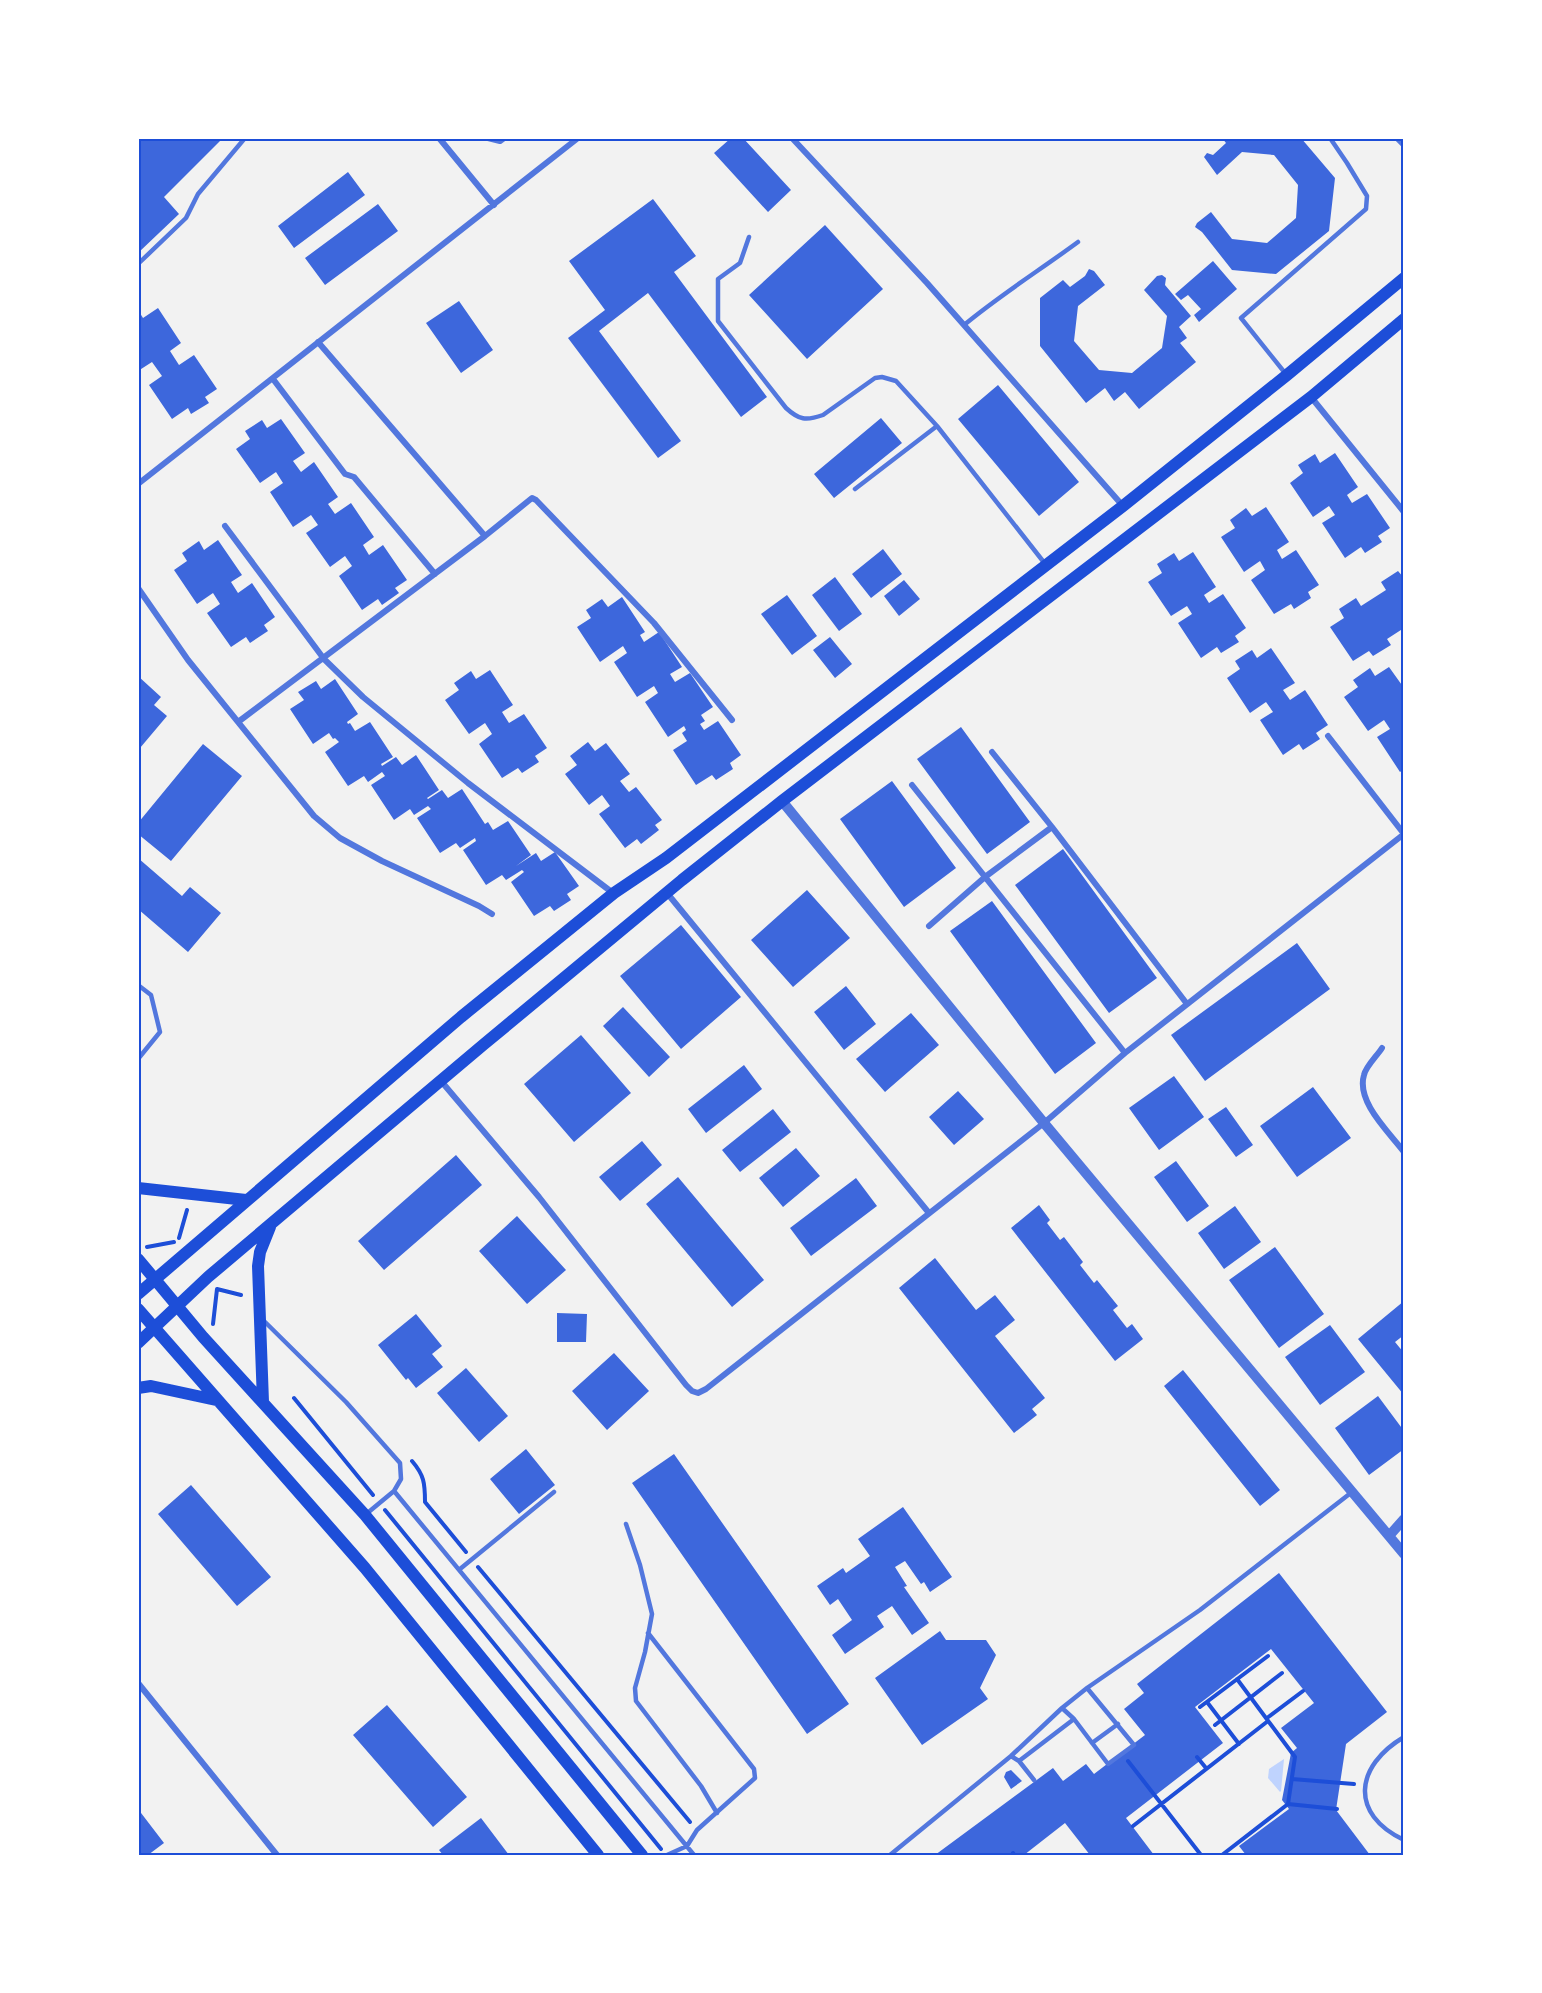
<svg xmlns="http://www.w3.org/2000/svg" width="1542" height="1993" font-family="'Source Serif 4',serif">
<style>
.water{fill:#bfd3fe}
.building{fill:#3d67dc}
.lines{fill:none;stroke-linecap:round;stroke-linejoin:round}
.path{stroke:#1d4ed8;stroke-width:4}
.service{stroke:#5277de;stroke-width:4.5}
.minor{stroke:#5277de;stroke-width:6}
.tertiary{stroke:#5277de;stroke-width:10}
.secondary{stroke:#1d4ed8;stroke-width:12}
.neatline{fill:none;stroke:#1d4ed8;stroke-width:2}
</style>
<rect width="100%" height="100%" fill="#f2f2f2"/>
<path class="water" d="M1284,1759L1281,1791L1280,1792L1268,1778L1269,1769Z"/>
<path class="building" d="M138,138H223L164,197L179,214L138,253Z
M731,138H743L791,190L768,212L714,153Z
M1222,138H1301L1335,178L1329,231L1276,274L1232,270L1202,232L1195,227L1197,223L1211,212L1232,239L1267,243L1296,218L1298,185L1274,155L1242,152L1217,175L1204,157L1207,153L1213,155L1226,143Z
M348,172L365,195L294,248L278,226Z
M653,199L696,256L674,272L767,397L741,417L648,293L599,331L681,441L658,458L568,338L605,310L569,261Z
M378,204L398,231L325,285L305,258Z
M825,225L883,289L807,359L749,295Z
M1213,261L1237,289L1199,322L1194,315L1201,309L1188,295L1181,300L1175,294Z
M1089,269L1094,271L1105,285L1078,306L1074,341L1099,370L1132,373L1162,348L1167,316L1144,290L1157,276L1162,275L1166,278L1165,285L1191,316L1179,327L1187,338L1180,343L1196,362L1139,409L1125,392L1114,401L1105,388L1086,403L1040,346V298L1063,280L1070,287L1085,276Z
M459,301L493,350L461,373L426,323Z
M158,308L181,343L170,351L179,365L194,355L217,389L205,397L209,403L191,414L188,408L172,419L149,385L162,376L152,362L138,371V310L143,318Z
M998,385L1079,482L1039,516L958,419Z
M881,418L902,443L834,498L814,474Z
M281,419L305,453L293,461L301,472L314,462L338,497L328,504L335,514L351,503L374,537L363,545L369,555L383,545L407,580L395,588L399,593L382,605L378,599L362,610L339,576L352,566L345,556L330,567L306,533L318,525L311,515L293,527L270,492L283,483L276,472L260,483L236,449L250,439L245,431L262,420L267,428Z
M1335,453L1358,487L1347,495L1352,503L1367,494L1390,528L1378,536L1382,542L1365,553L1361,547L1345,558L1322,523L1335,515L1329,506L1313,517L1290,483L1303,473L1298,465L1315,454L1320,463Z
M1266,507L1289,542L1277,550L1282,559L1296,550L1319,585L1308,592L1311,598L1294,609L1291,604L1274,614L1251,580L1265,570L1260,561L1244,572L1221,537L1235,528L1230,520L1246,508L1252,516Z
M218,540L242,575L231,582L238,593L252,583L275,617L264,625L268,631L250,643L246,637L231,647L207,613L220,604L213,593L197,604L174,570L187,561L182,553L199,541L204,550Z
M883,549L902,574L871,598L852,574Z
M1193,552L1216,587L1204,595L1209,603L1223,594L1246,628L1235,636L1239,642L1221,653L1217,647L1201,658L1178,623L1192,614L1187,606L1171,616L1148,582L1162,573L1157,564L1174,553L1179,561Z
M1398,571L1404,578V628L1387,639L1391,645L1373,656L1369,651L1353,661L1330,627L1344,618L1339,609L1356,598L1361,606L1386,590L1381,582Z
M835,577L862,614L839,631L812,595Z
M904,580L920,599L899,616L884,596Z
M787,595L817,636L792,655L761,614Z
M622,597L645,632L640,635L644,642L659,632L682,667L670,674L675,682L690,673L713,707L701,715L705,721L700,724L704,730L718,721L741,755L730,763L733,769L716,780L712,775L696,785L673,750L687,741L682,733L686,730L684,726L668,737L645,702L658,693L654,686L637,697L614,662L627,653L623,646L600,662L577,627L591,618L586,610L602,599L608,607Z
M830,637L852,664L835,678L813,650Z
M1271,648L1295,683L1283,690L1290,700L1305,690L1328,725L1316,733L1320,739L1303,750L1299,744L1283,755L1260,720L1273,712L1266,702L1250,713L1227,678L1240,669L1235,661L1252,650L1257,658Z
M1389,667L1404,688V707L1401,709L1404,713V769L1400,772L1377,737L1390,729L1384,720L1368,731L1344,697L1358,687L1353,680L1370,668L1375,676Z
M490,670L513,705L502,712L509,723L524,714L547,748L535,756L539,762L522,773L518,768L502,778L479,744L492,734L485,723L469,734L445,700L459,690L454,683L471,671L476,679Z
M138,676L161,697L154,705L167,716L140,748L138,746Z
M335,679L358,714L347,722L348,724L350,723L355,731L370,722L393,757L381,764L382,766L396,757L402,765L416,755L439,790L427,798L428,799L442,790L448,798L462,789L485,824L488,822L493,830L508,821L531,855L516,866L536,853L541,861L555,852L579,886L567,894L571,900L554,911L550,906L534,916L511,882L524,872L522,870L506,880L502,875L486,885L463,850L476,841L475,838L460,848L456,843L440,853L417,818L431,809L428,806L414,815L410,809L394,820L371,785L385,776L382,772L368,782L364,776L348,786L325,752L339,742L335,738L333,739L329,733L313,744L290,709L304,700L298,692L316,681L321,689Z
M961,727L1030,822L987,854L917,759Z
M588,742L595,751L606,743L630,774L620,781L629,792L636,787L662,820L655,825L659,830L641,844L637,839L625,848L599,814L610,806L602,795L589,805L565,774L577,765L570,756Z
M203,744L242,776L171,861L138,834V823Z
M892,781L956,868L904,907L840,819Z
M1063,849L1157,978L1109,1013L1015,885Z
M138,858L182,896L190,887L221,913L188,952L138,909Z
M807,890L850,938L793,987L751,940Z
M992,901L1096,1043L1055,1074L950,931Z
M681,925L741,997L681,1049L620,976Z
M1297,943L1330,989L1205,1081L1171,1035Z
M846,986L876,1024L844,1050L814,1012Z
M623,1007L670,1057L649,1077L603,1026Z
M911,1013L939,1045L885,1092L856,1059Z
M581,1035L631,1093L574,1142L524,1084Z
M744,1065L762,1089L706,1133L688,1109Z
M1174,1076L1204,1117L1159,1150L1129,1108Z
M1313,1087L1351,1138L1297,1177L1260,1126Z
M958,1091L984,1119L954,1145L929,1117Z
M1226,1107L1253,1145L1236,1157L1208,1119Z
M773,1109L791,1132L740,1172L722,1150Z
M642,1141L662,1165L620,1201L599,1177Z
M796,1148L820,1176L783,1207L759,1178Z
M456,1155L482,1185L384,1270L358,1241Z
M1176,1161L1209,1206L1187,1222L1154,1177Z
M678,1177L764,1280L732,1307L646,1204Z
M856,1178L877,1206L811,1256L790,1228Z
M1039,1205L1050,1220L1047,1223L1060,1240L1064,1237L1083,1262L1080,1265L1094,1283L1097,1280L1118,1306L1113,1310L1127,1328L1132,1324L1143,1339L1115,1361L1011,1228Z
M1235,1206L1261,1242L1224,1269L1198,1233Z
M517,1216L566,1270L527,1304L479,1251Z
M1275,1247L1324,1314L1279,1348L1229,1280Z
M935,1258L976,1310L995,1295L1015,1320L995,1336L1045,1398L1032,1409L1037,1415L1014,1433L899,1288Z
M1404,1301V1335L1395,1342L1404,1353V1395L1358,1339Z
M557,1313L587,1314L586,1342H557Z
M416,1314L442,1346L432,1354L443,1367L416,1388L408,1378L406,1380L378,1345Z
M1330,1325L1365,1372L1320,1405L1285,1357Z
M614,1353L649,1391L607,1430L572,1391Z
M466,1368L508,1416L479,1442L437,1393Z
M1183,1370L1280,1490L1260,1506L1164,1386Z
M1378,1396L1404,1431V1449L1369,1475L1335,1428Z
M526,1449L555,1485L519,1514L490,1479Z
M674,1454L849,1704L807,1734L632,1483Z
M191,1485L271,1577L237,1606L158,1514Z
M903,1507L952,1577L930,1592L924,1582L921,1584L905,1561L895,1567L907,1586L904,1587L929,1623L912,1635L892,1606L877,1616L884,1627L845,1654L832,1635L852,1620L838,1599L830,1605L817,1586L843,1568L846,1573L870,1556L858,1539Z
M1279,1573L1387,1712L1346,1744L1336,1810L1370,1855H1246L1239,1846L1289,1809L1282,1800L1291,1753L1297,1748L1281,1728L1314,1703L1271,1649L1195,1707L1223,1743L1126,1818L1154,1855H1090L1065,1823L1024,1855H935L1053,1768L1063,1781L1086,1764L1094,1774L1145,1735L1124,1709L1144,1693L1137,1684Z
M940,1631L946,1640H986L996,1655L980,1688L988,1699L922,1745L875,1678Z
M387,1705L467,1797L433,1827L353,1735Z
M1011,1770L1022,1781L1011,1789L1004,1777L1006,1772Z
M138,1809L164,1843L148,1855H138Z
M481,1818L509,1855H443L439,1850Z"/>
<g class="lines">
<path class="path" d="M179,1238L187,1210
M147,1247L174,1242
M213,1324L217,1289L241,1295
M294,1398L373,1495
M412,1461C424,1475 425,1483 425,1502L466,1552
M385,1510L661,1849
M478,1567L690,1822
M1237,1679L1295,1757L1288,1804
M1207,1702L1239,1744
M1200,1707L1268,1656
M1267,1718L1303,1691
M1215,1725L1282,1673
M1197,1757L1206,1768
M1128,1761L1201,1855
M1292,1779L1354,1784
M1133,1826L1268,1721
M1013,1853L1014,1855
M1222,1855L1288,1804L1337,1809"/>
<path class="service" d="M749,237L740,263L718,279V321L786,408C799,420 806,421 823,415L875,378L882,377L896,381L937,426L1046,565
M138,264L186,218L198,194L245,138
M964,325C1000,295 1040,270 1078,242
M1285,373L1241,318L1366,209L1367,196L1347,163L1330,138
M855,489L937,426
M138,985L151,995L160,1032L138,1059
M263,1320L346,1402L400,1463L401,1479L394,1491L365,1515
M394,1491L694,1855
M626,1524L640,1565L652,1614L645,1652L635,1688L636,1701L701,1786L717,1813
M460,1569L554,1492
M648,1633L754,1769L755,1778L697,1830L687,1846L667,1855
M1062,1708L1074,1719L1108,1764L1134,1745L1087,1688
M1404,1737C1355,1766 1349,1814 1404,1840
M1092,1743L1118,1724
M1011,1756L1019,1761L1034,1780
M1019,1761L1074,1719
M890,1855L1011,1756L1062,1708L1087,1688L1200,1610L1352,1492"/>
<path class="minor" d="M439,138L494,205
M488,138L500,141L504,138
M792,138L927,283L1123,506
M1397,138L1404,145
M318,342L485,536
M273,379L345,474L354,477L435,574
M1311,397L1404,512
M138,484L578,138
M225,526L324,659L363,697L468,783L613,893
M138,588L188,660L314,816L340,838L382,861L479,906L492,914
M238,722L485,536L532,498L536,500L654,623L732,720
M1328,736L1404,834
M992,752L1052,827
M912,785L1125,1053
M667,893L929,1213
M929,926L985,877L1052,827L1187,1004
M1382,1048C1377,1056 1366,1066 1364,1075C1356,1102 1389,1132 1404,1152
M441,1081L539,1197L686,1385L692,1391L698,1393L706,1389L1044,1123L1125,1053L1404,834
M138,1683L277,1855"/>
<path class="tertiary" d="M782,801L1044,1123L1404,1554
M1389,1536L1404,1519"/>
<path class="secondary" d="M138,1188L246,1200
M138,1259L203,1337L365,1515L642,1855
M138,1294L461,1017L614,893L666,858L1123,506L1287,375L1404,278
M138,1309L365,1568L598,1855
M138,1343L208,1277L483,1045L682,880L782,801L1311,397L1404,319
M138,1388L151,1386L216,1400
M263,1402L258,1266L260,1252L270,1227"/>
</g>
<rect width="1542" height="1993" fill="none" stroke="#ffffff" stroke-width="279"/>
<rect x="140" y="140" width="1262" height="1714" class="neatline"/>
</svg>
